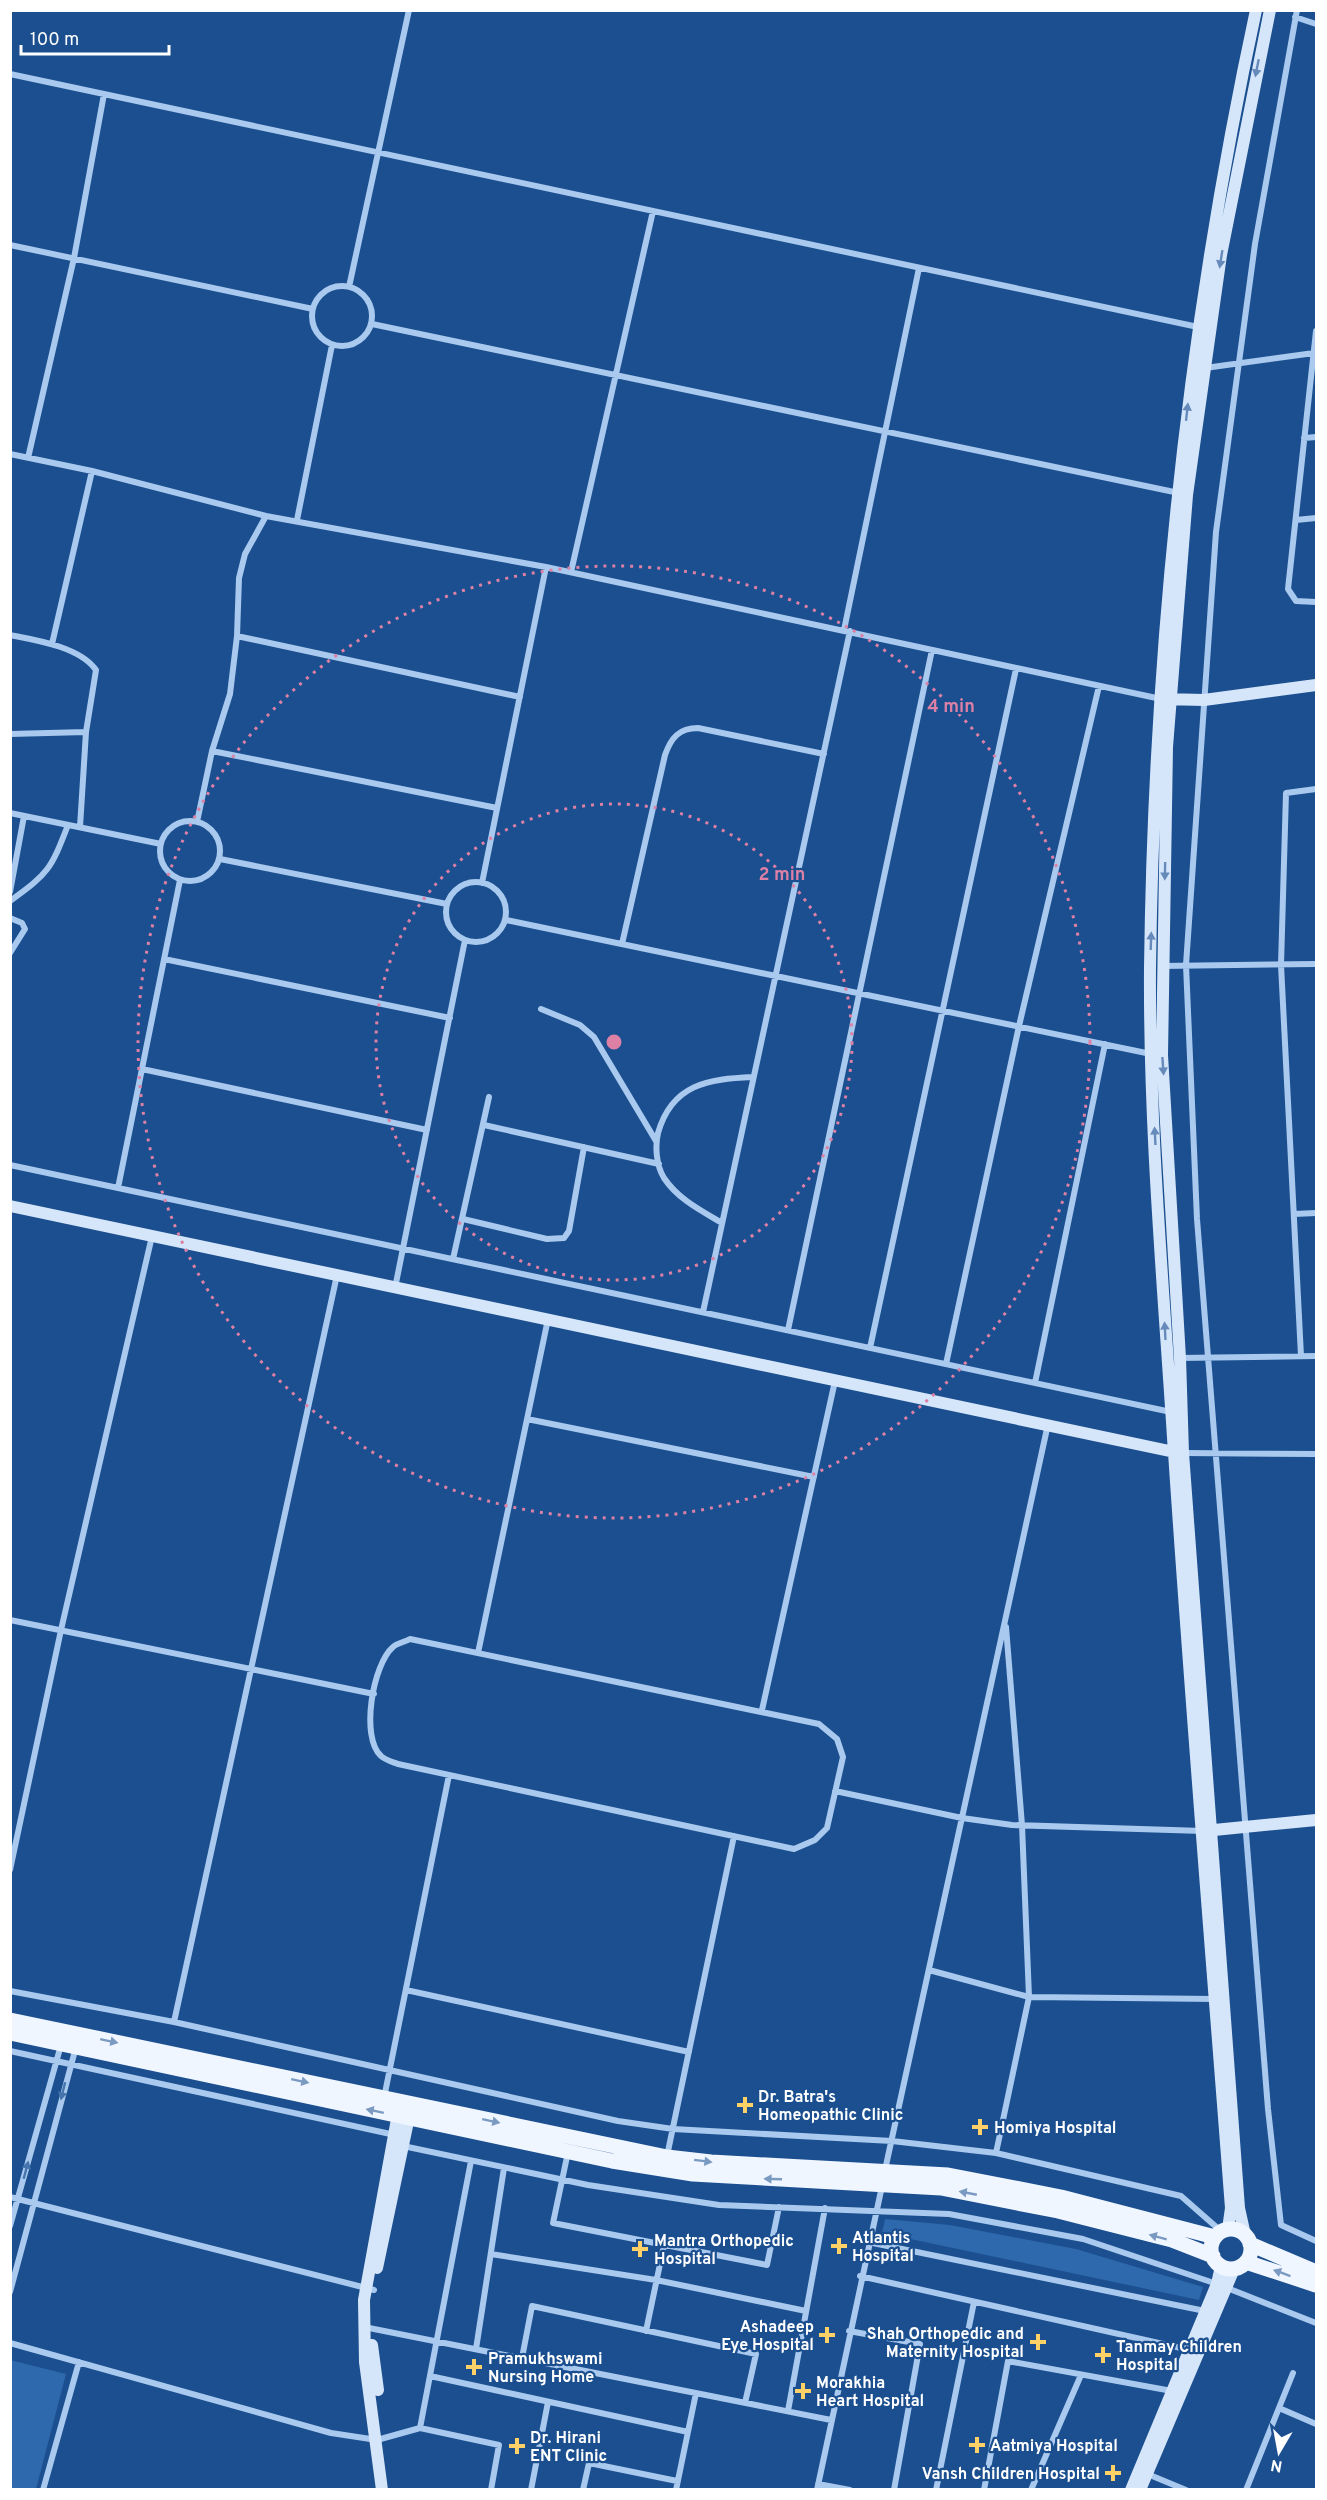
<svg xmlns="http://www.w3.org/2000/svg" width="1327" height="2500" font-family="Overpass,sans-serif">
<style>
.green{fill:#2e69ad}
.lines{fill:none;stroke-linecap:round;stroke-linejoin:round}
.street{stroke:#a9c9ee;stroke-width:6}
.secondary{stroke:#d6e6fa;stroke-width:12}
.primary{stroke:#f0f6ff;stroke-width:15}
.oneway{fill:#668bba}
.oneway2{fill:#7b9ac1}
.oneway3{fill:#4674ac}
.ring{fill:none;stroke:#dd80a5;stroke-width:3;stroke-dasharray:3 6}
.poi-dot{fill:#ffd166;stroke:#1b4f8f;stroke-width:2}
.labels{text-anchor:middle;stroke-width:4.5;stroke-linejoin:round;paint-order:stroke}
.poi-label{font-size:16px;font-weight:bold;fill:#fff;stroke:#1b4f8f;text-anchor:start}
.centre{fill:#dd80a5;stroke:#1b4f8f;stroke-width:3}
.ring-label{font-size:18px;text-anchor:middle;font-weight:bold;fill:#dd80a5;stroke:#1b4f8f;stroke-width:4.5;stroke-linejoin:round;paint-order:stroke}
</style>
<rect width="100%" height="100%" fill="#1b4f8f"/>
<path class="green" d="M885,2219L950,2225L1076,2249L1203,2287L1199,2300L882,2233Z
M10,2360L66,2374L36,2489H11Z"/>
<g class="lines">
<path class="street" d="M1297,10L1255,244L1216,532L1186,965L1197,1219L1268,2109L1281,2225L1316,2241
M1295,17L1316,24
M10,74L1198,327
M10,245L313,309
M312 316a30 30 0 1 1 60 0a30 30 0 1 1-60 0Z
M349,287L409,10
M372,324L1179,493
M1316,331L1288,589L1296,601L1316,602
M1205,368L1314,353
M1304,438L1316,437
M10,454L92,471L266,516L546,567L1161,699
M28,458L74,258L104,94
M297,520L332,345
M1296,520L1316,518
M571,572L653,211
M844,630L919,268
M10,635C36,640 80,647 96,670L86,732L80,827
M237,636L520,697
M52,644L92,471
M10,734L86,732
M212,751L497,808
M10,813L161,844
M160 851a30 30 0 1 1 60 0a30 30 0 1 1-60 0Z
M197,822L212,751L230,694L237,636L239,578L245,554L266,516
M220,859L447,904
M446 912a30 30 0 1 1 60 0a30 30 0 1 1-60 0Z
M482,883L546,567
M10,892L24,816
M10,901C49,873 51,869 68,825
M10,918L22,923L25,929L10,953
M506,920L1151,1054
M622,944L665,755C671,738 679,728 698,728L824,754
M164,959L450,1018
M1161,966L1316,964
M541,1009L580,1025L594,1037L656,1141
M142,1069L427,1130
M484,1125L659,1164
M10,1165L1171,1412
M118,1188L180,880
M1294,1214L1316,1213
M463,1219L547,1239L564,1238L569,1231L584,1147
M722,1223C700,1210 678,1199 664,1178C656,1165 655,1146 658,1133C672,1084 708,1079 753,1077
M453,1259L489,1097
M395,1288L465,940
M703,1312L850,631
M788,1330L932,650
M870,1348L1016,669
M1301,1356L1281,965L1286,793L1316,789
M1179,1358L1316,1356
M946,1364L1019,1026L1099,686
M1035,1383L1105,1044
M527,1419L814,1477
M1183,1453L1316,1454
M10,1620L374,1694
M1006,1627L1022,1825L1029,1997L1215,1999
M410,1639L819,1724L837,1739L843,1757L827,1828L815,1840L794,1849L398,1764C393,1762 385,1760 381,1756C360,1737 373,1664 393,1647C397,1643 405,1642 410,1639Z
M478,1653L548,1319
M762,1710L835,1381
M835,1791L962,1818L1012,1825L1203,1831
M10,1870L61,1630L152,1236
M929,1970L1029,1997L996,2153
M406,1990L689,2052
M10,1991L174,2022L618,2121L673,2129L892,2141L996,2153L1181,2196L1222,2232
M174,2022L337,1275
M10,2051L395,2135
M384,2098L449,1775
M403,2146L588,2185L719,2205L949,2214L1083,2239L1217,2284L1316,2323
M568,2152L553,2223L767,2265L779,2207
M667,2156L734,1836
M885,2170L1048,1424
M10,2197L374,2290
M10,2226L61,2045
M868,2242L1205,2311
M491,2254L656,2280L806,2311
M860,2276L1190,2350
M10,2292L76,2047
M364,2327L831,2420
M646,2331L664,2245
M849,2331L920,2344L894,2490
M10,2343L331,2433L377,2440L420,2428L499,2445L491,2490
M476,2349L504,2168
M522,2358L532,2306L756,2354L745,2403
M430,2376L688,2432
M1279,2408L1316,2424
M788,2411L825,2208
M420,2428L471,2161
M1145,2473L1186,2490
M818,2484L850,2490
M43,2490L79,2362
M531,2490L548,2402
M583,2490L589,2463L677,2481
M676,2490L696,2393
M817,2490L882,2186
M936,2490L974,2302
M984,2490L1008,2361L1172,2391
M1031,2490L1081,2375
M1246,2490L1293,2373"/>
<path class="secondary" d="M1163,699L1204,700L1316,685
M10,1206L1179,1453
M1204,1831L1316,1820
M1228,2229L1231,2208C1211,1946 1189,1684 1172,1422C1162,1271 1149,1120 1150,968C1154,647 1188,325 1256,10
M1245,2235L1239,2208L1183,1453L1180,1358L1162,1055L1167,747L1187,495L1221,255L1270,10
M377,2268L410,2112
M372,2345L378,2390
M382,2490L365,2362L364,2300L399,2108
M1131,2490L1217,2284L1221,2266
M1140,2490L1234,2269"/>
<path class="primary" d="M10,2020L667,2157L711,2162L948,2175L1061,2197L1215,2237
M10,2033L612,2161L693,2174L941,2188L1058,2211L1172,2240L1213,2256
M1211 2249a20 20 0 1 1 40 0a20 20 0 1 1-40 0Z
M1250,2244L1316,2272
M1246,2262L1316,2285"/>
</g>
<defs><path id="oneway-solid" d="M-6-.8H1V-3.2L6.5 0L1 3.2V.8H-6Z" transform="scale(1.5)"/></defs>
<g class="oneway">
<use href="#oneway-solid" transform="translate(1257 68) rotate(101)"/>
<use href="#oneway-solid" transform="translate(1221 259) rotate(99)"/>
<use href="#oneway-solid" transform="translate(1187 412) rotate(-84)"/>
<use href="#oneway-solid" transform="translate(1165 871) rotate(91)"/>
<use href="#oneway-solid" transform="translate(1151 941) rotate(-88)"/>
<use href="#oneway-solid" transform="translate(1163 1066) rotate(86)"/>
<use href="#oneway-solid" transform="translate(1155 1136) rotate(-93)"/>
<use href="#oneway-solid" transform="translate(1165 1331) rotate(-93)"/>
</g>
<g class="oneway2">
<use href="#oneway-solid" transform="translate(109 2041) rotate(12)"/>
<use href="#oneway-solid" transform="translate(300 2081) rotate(12)"/>
<use href="#oneway-solid" transform="translate(375 2111) rotate(-168)"/>
<use href="#oneway-solid" transform="translate(491 2121) rotate(12)"/>
<use href="#oneway-solid" transform="translate(703 2161) rotate(7)"/>
<use href="#oneway-solid" transform="translate(773 2179) rotate(-178)"/>
<use href="#oneway-solid" transform="translate(968 2193) rotate(-169)"/>
<use href="#oneway-solid" transform="translate(1158 2237) rotate(-165)"/>
<use href="#oneway-solid" transform="translate(1282 2273) rotate(-160)"/>
</g>
<g class="oneway3">
<use href="#oneway-solid" transform="translate(63 2091) rotate(104)"/>
<use href="#oneway-solid" transform="translate(26 2170) rotate(-75)"/>
</g>
<g class="ring">
<circle cx="614" cy="1042" r="238"/>
<circle cx="614" cy="1042" r="476"/>
</g>
<g class="poi-dot">
<path d="M742 2096h6v6h6v6h-6v6h-6v-6h-6v-6h6z"/>
<path d="M977 2118h6v6h6v6h-6v6h-6v-6h-6v-6h6z"/>
<path d="M836 2237h6v6h6v6h-6v6h-6v-6h-6v-6h6z"/>
<path d="M637 2240h6v6h6v6h-6v6h-6v-6h-6v-6h6z"/>
<path d="M824 2326h6v6h6v6h-6v6h-6v-6h-6v-6h6z"/>
<path d="M1035 2333h6v6h6v6h-6v6h-6v-6h-6v-6h6z"/>
<path d="M1100 2346h6v6h6v6h-6v6h-6v-6h-6v-6h6z"/>
<path d="M471 2358h6v6h6v6h-6v6h-6v-6h-6v-6h6z"/>
<path d="M800 2382h6v6h6v6h-6v6h-6v-6h-6v-6h6z"/>
<path d="M974 2436h6v6h6v6h-6v6h-6v-6h-6v-6h6z"/>
<path d="M514 2437h6v6h6v6h-6v6h-6v-6h-6v-6h6z"/>
<path d="M1110 2464h6v6h6v6h-6v6h-6v-6h-6v-6h6z"/>
</g>
<g class="labels">
<g class="poi-label">
<text x="758" y="2102">Dr. Batra's<tspan x="758" dy="18">Homeopathic Clinic</tspan></text>
<text x="994" y="2133">Homiya Hospital</text>
<text x="852" y="2243">Atlantis<tspan x="852" dy="18">Hospital</tspan></text>
<text x="654" y="2246">Mantra Orthopedic<tspan x="654" dy="18">Hospital</tspan></text>
<text x="814" y="2332" text-anchor="end">Ashadeep<tspan x="814" dy="18">Eye Hospital</tspan></text>
<text x="1024" y="2339" text-anchor="end">Shah Orthopedic and<tspan x="1024" dy="18">Maternity Hospital</tspan></text>
<text x="1116" y="2352">Tanmay Children<tspan x="1116" dy="18">Hospital</tspan></text>
<text x="488" y="2364">Pramukhswami<tspan x="488" dy="18">Nursing Home</tspan></text>
<text x="816" y="2388">Morakhia<tspan x="816" dy="18">Heart Hospital</tspan></text>
<text x="530" y="2443">Dr. Hirani<tspan x="530" dy="18">ENT Clinic</tspan></text>
<text x="990" y="2451">Aatmiya Hospital</text>
<text x="1100" y="2479" text-anchor="end">Vansh Children Hospital</text>
</g>
</g>
<circle cx="614" cy="1042" r="9" class="centre"/>
<g class="ring-label">
<text x="951" y="712">4 min</text>
<text x="782" y="880">2 min</text>
</g>
<rect width="1327" height="2500" fill="none" stroke="#ffffff" stroke-width="24"/>
<g transform="translate(1279 2452) rotate(190)" stroke="#1b4f8f" stroke-width="4.5" paint-order="stroke">
<path d="M0-4.5L10 22L0 15L-10 22Z" fill="#ffffff"/>
<text y="-9" font-size="16" font-weight="bold" text-anchor="middle" fill="#ffffff">N</text>
</g>
<path d="M21 45v9h148v-9" fill="none" stroke="#ffffff" stroke-width="3"/>
<text x="30" y="45" font-size="18" fill="#ffffff" stroke="#1b4f8f" stroke-width="4.5" paint-order="stroke">100 m</text>
</svg>
